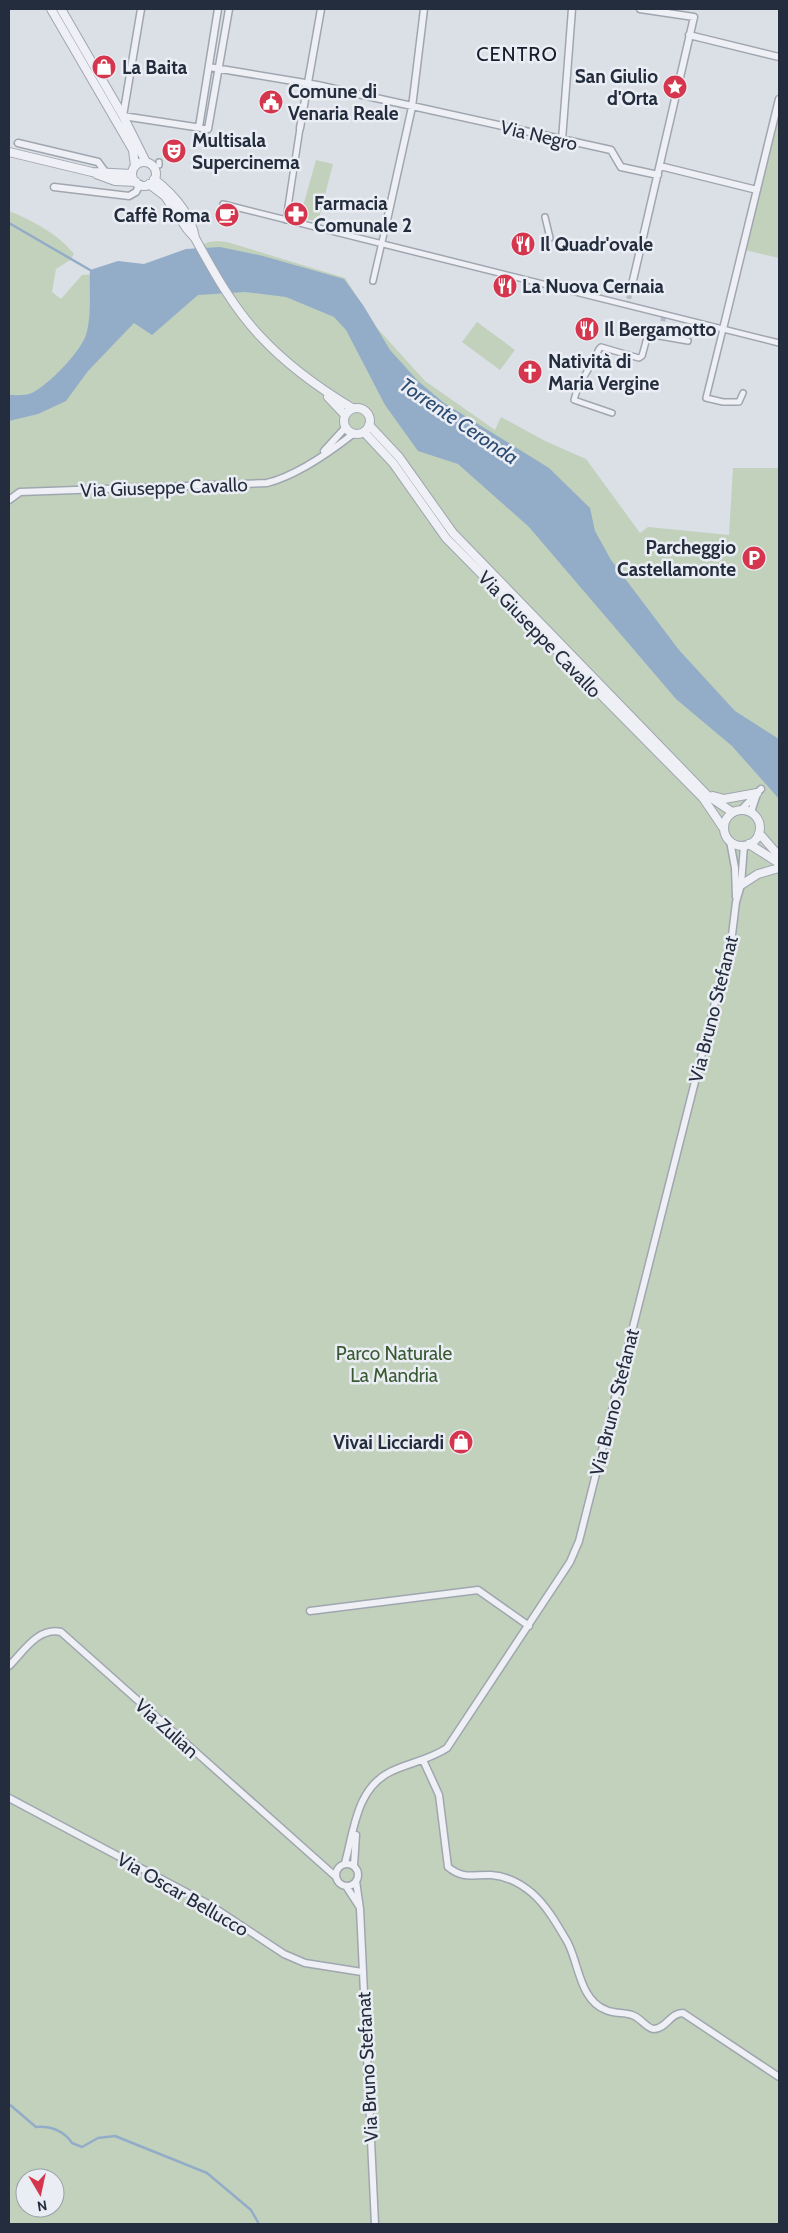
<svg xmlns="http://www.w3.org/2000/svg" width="788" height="2233" font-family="Cabin,sans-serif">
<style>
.green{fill:#c1d1bb;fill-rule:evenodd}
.water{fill:#93adc9}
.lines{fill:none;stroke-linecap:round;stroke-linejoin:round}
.stream{stroke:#93adc9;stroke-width:2.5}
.pedestrian-tunnel{stroke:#b6bbc4;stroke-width:5;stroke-dasharray:5 2.5;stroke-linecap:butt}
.pedestrian-casing{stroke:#a0a6b0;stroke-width:8}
.minor-casing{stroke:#a0a6b0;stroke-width:9}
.tertiary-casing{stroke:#a0a6b0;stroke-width:10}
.pedestrian{stroke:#eef0f5;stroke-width:5}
.minor{stroke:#eef0f5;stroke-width:6}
.tertiary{stroke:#eef0f5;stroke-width:8}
.labels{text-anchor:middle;stroke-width:5;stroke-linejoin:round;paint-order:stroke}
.poi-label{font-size:19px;font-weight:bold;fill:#242d3d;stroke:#eaeef4;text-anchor:start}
.street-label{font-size:19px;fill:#242d3d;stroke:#eaeef4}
.park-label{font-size:19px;fill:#385931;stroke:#eaeef4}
.neighbourhood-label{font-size:20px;letter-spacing:1px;fill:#171e2d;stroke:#eaeef4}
.water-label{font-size:20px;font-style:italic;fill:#2d4c73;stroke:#eaeef4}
</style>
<rect width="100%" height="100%" fill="#dbdfe6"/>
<path class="green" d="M779,115V258L745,250Z
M316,160L333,164L318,222L300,217Z
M9,211C33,221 57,233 74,254L70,260L56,269L52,292L61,299L82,275C118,274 153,261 187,251C206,245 205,239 227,242L345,278L377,328L425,381L495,430L501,417L545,441L586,459L640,533L648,527L729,535L733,468H779V2224H9ZM25,2178H55V2208H25Z
M477,322L515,350L500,370L462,342Z"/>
<path class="water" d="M220,247L263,256L344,279L363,305L390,350L418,381L444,403L549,468L590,508L595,531L611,560L679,650L735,711L779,739V799L732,746L676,699L529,527L458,464L418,451L385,405L346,330L334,317L286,297L245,292L198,295L152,335L134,323L88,371L66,401L38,414L9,421V395C15,395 26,396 32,393C49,384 79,354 86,335C92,315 89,290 90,270L118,261L144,264L186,249Z"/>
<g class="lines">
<path class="stream" d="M9,223L90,270
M9,2104L36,2127C51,2126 63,2130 72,2143L82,2147L98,2138L115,2136L207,2173L251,2210L259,2224"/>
<path class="pedestrian-tunnel" d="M627,306L631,289
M660,336L664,315
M688,341L692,322"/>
<defs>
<path id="pedestrian" d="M159,162V165
M223,204L779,343
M545,217L550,238
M286,220L300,128
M373,281L385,229
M723,329L706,398L723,402H739L743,393
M612,413L574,400C578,381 592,367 599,349L601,347L639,358L642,356L648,334L688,341"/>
<path id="minor" d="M141,9L123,116L208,129L229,9
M689,35L779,57
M209,67L317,85L611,150L621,167L658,175
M199,127L218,9
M300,128L321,9
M562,140L572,9
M18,143L98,162L106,173
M660,166L757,190
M54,187L129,196L136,192L140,184
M385,229L412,107L424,9
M631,289L694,17L640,9
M723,329L779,99
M324,451L345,428
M9,500L20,492L267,483C295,476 330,452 353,434
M741,810L761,789
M751,812L757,794
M730,841L735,868L736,897
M310,1611L478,1590L529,1626
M9,1666C24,1651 38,1627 61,1632L335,1876
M423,1760L439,1795L448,1867C464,1880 473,1874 491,1875C507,1876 520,1883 532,1893C547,1906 558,1926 568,1943C579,1965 580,2000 606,2010C614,2014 624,2012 632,2015C640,2017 647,2029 654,2029C666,2029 670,2013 683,2013L779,2077
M9,1798L210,1905L284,1954L305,1963L362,1972
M345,1863C354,1831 356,1789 390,1772C408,1763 429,1760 447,1748L570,1562L579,1541L732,935L736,902L741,885L744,845
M336 1875a11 11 0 1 1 22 0a11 11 0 1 1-22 0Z
M354,1865L356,1835
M356,1881L360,1909L375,2224
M346,1886L359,1906"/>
<path id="tertiary" d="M51,9L133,150L135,166
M61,9L123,116L146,162
M9,152L92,172L132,174
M132 174a12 12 0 1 1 24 0a12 12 0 1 1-24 0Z
M96,174L115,181L136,182
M154,179C173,194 191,213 195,238
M149,184L165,196L187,229L195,238C213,271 234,309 261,337C287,365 319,388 352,408
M328,397L345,415
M344 421a13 13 0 1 1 26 0a13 13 0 1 1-26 0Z
M369,425L399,457L453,533L707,795L732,812
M364,432L393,463L446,538L703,798L724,829
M713,796L724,799L757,793
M724 828a18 18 0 1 1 36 0a18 18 0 1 1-36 0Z
M759,833L779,856
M749,844L779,863
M741,885L758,874L779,868"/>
</defs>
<use href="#pedestrian" class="pedestrian-casing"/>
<use href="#minor" class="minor-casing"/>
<use href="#tertiary" class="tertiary-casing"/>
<use href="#pedestrian" class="pedestrian"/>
<use href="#minor" class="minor"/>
<use href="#tertiary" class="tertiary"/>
</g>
<defs>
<symbol id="shop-disc" viewBox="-11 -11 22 22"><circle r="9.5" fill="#d5364d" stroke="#eaeef4"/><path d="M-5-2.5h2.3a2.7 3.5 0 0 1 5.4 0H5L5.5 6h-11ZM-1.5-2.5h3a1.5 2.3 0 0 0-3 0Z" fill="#fff"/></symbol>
<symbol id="sight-disc" viewBox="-11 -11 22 22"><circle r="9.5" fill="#d5364d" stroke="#eaeef4"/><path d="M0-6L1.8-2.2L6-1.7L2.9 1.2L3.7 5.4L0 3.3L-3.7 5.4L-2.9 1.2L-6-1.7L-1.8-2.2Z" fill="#fff"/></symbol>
<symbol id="civic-disc" viewBox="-11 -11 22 22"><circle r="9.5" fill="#d5364d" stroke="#eaeef4"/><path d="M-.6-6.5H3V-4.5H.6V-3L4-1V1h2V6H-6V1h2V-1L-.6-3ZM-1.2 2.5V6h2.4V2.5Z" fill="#fff"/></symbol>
<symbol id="theatre-disc" viewBox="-11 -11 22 22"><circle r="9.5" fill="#d5364d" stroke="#eaeef4"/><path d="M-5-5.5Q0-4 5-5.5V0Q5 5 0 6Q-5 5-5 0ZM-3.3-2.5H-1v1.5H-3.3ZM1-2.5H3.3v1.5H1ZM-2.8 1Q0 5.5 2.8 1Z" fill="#fff"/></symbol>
<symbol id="pharmacy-disc" viewBox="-11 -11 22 22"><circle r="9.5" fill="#d5364d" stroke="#eaeef4"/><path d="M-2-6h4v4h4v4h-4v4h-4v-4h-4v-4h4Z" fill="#fff"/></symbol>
<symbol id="cafe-disc" viewBox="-11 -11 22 22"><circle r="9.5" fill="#d5364d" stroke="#eaeef4"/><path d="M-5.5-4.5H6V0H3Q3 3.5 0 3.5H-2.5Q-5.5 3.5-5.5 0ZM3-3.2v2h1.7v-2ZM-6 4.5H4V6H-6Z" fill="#fff"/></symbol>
<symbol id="restaurant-disc" viewBox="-11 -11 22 22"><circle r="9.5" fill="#d5364d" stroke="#eaeef4"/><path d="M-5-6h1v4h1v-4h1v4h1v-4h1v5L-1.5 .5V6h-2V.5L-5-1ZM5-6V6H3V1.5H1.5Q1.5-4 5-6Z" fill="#fff"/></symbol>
<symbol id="church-disc" viewBox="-11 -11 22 22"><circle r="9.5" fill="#d5364d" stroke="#eaeef4"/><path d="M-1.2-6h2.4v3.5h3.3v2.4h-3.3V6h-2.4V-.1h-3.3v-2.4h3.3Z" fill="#fff"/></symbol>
<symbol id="parking-disc" viewBox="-11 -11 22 22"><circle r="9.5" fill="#d5364d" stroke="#eaeef4"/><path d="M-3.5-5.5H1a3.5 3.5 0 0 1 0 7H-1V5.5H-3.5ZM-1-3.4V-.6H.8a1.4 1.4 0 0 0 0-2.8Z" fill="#fff"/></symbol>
</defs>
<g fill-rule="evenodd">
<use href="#shop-disc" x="90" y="53" width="28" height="28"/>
<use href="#sight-disc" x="661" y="73" width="28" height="28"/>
<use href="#civic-disc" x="257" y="88" width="28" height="28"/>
<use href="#theatre-disc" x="160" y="137" width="28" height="28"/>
<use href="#pharmacy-disc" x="282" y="200" width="28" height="28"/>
<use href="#cafe-disc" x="213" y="201" width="28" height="28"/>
<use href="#restaurant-disc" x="509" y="230" width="28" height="28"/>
<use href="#restaurant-disc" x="491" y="272" width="28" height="28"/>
<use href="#restaurant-disc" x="573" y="315" width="28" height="28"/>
<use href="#church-disc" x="516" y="358" width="28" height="28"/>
<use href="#parking-disc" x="740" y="544" width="28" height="28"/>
<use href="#shop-disc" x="447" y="1428" width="28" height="28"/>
</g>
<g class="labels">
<g class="poi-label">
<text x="122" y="74">La Baita</text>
<text x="658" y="83" text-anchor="end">San Giulio<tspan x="658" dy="22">d'Orta</tspan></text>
<text x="288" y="98">Comune di<tspan x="288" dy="22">Venaria Reale</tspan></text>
<text x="192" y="147">Multisala<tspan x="192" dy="22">Supercinema</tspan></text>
<text x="314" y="210">Farmacia<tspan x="314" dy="22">Comunale 2</tspan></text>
<text x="210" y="222" text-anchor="end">Caffè Roma</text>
<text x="540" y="251">Il Quadr'ovale</text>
<text x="522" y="293">La Nuova Cernaia</text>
<text x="604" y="336">Il Bergamotto</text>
<text x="548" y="368">Natività di<tspan x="548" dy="22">Maria Vergine</tspan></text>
<text x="736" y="554" text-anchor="end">Parcheggio<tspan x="736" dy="22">Castellamonte</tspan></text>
<text x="444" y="1449" text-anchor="end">Vivai Licciardi</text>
</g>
<g class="street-label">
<text transform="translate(539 135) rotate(13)" y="7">Via Negro</text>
<text transform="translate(164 487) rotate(-2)" y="7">Via Giuseppe Cavallo</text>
<text transform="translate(540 634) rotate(46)" y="7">Via Giuseppe Cavallo</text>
<text transform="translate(713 1009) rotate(-76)" y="7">Via Bruno Stefanat</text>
<text transform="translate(614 1402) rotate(-76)" y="7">Via Bruno Stefanat</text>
<text transform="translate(167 1728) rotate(42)" y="7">Via Zulian</text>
<text transform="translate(183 1894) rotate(30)" y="7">Via Oscar Bellucco</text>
<text transform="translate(367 2067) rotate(-93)" y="7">Via Bruno Stefanat</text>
</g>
<g class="park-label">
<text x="394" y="1360">Parco Naturale<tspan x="394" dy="22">La Mandria</tspan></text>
</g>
<g class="neighbourhood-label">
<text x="517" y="61">CENTRO</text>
</g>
<g class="water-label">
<text transform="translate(459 421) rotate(34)" y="7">Torrente Ceronda</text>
</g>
</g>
<rect width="788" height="2233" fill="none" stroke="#242d3d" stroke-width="20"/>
<g transform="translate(40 2193) rotate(171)"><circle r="24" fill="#eaeef4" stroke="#9ba1ab"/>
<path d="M0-4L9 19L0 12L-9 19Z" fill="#d5364d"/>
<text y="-8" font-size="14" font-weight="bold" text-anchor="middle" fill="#242d3d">N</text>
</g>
</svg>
